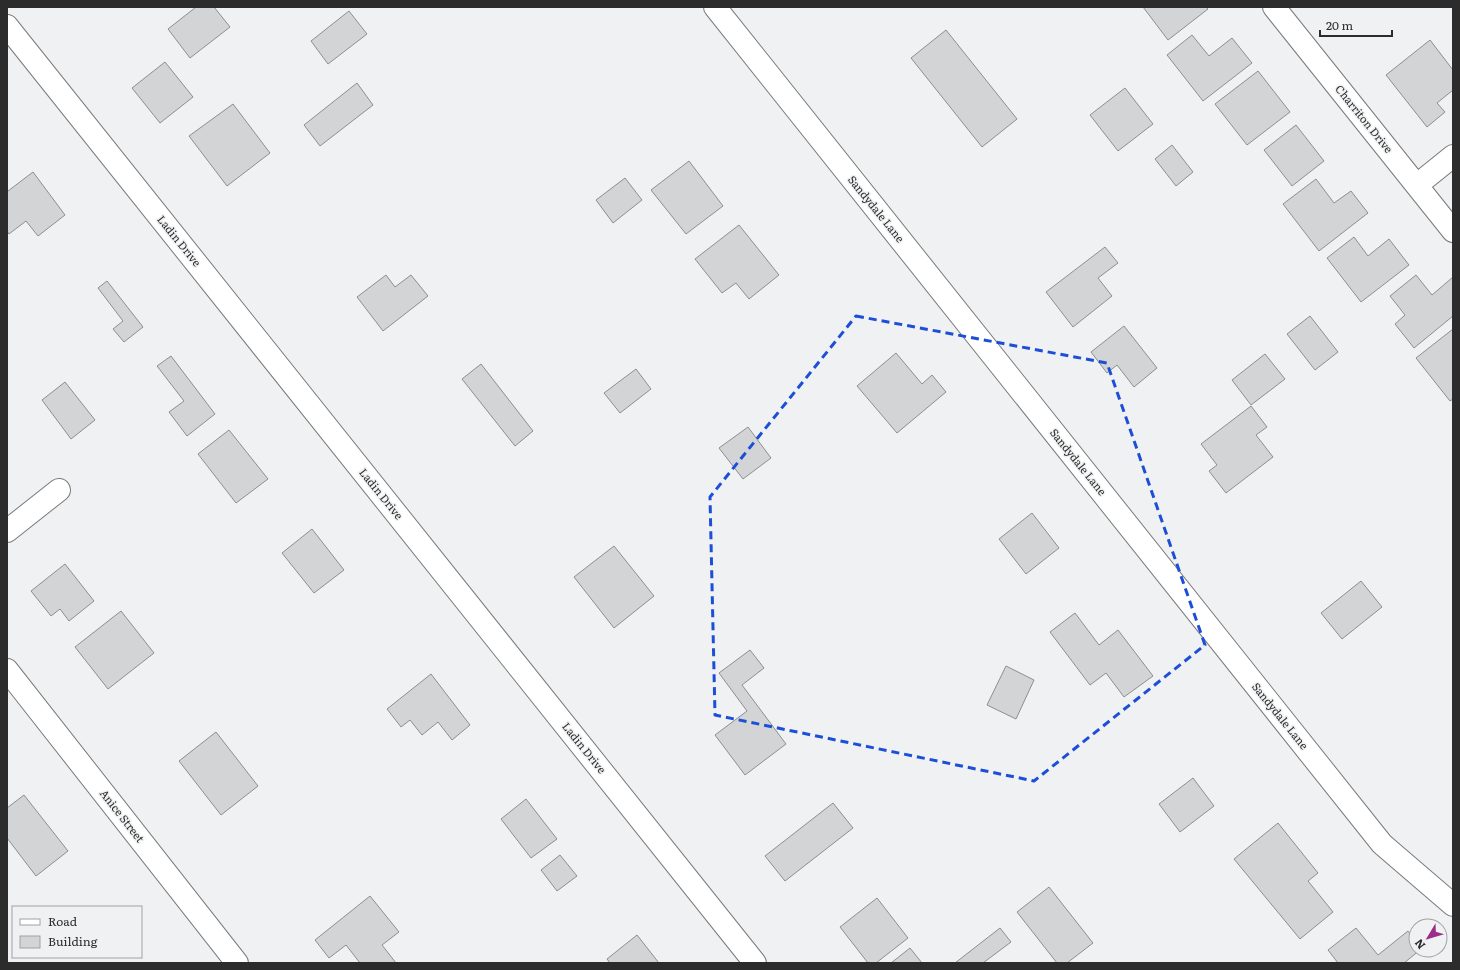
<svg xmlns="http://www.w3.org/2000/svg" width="1460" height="970" font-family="Literata,serif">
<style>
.building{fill:#d3d4d5;stroke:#8c8e8f}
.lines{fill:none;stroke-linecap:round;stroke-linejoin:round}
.minor-casing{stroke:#797a7b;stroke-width:24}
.minor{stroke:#fff;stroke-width:22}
.marked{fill:none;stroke:#1d4ed8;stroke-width:3;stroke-dasharray:8 5;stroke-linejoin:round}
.labels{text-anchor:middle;stroke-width:3;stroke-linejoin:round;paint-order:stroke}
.street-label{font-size:11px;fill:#2c2c2d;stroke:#f0f1f2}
</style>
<rect width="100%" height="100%" fill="#f0f1f2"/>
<path class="building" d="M196,7H214L230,27L190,58L168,29Z
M1143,7H1206L1208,9L1168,40Z
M349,11L367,34L328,64L311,41Z
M946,30L1017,119L982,147L911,58Z
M1192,35L1209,56L1232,38L1252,63L1203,101L1167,55Z
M1430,40L1453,70V90L1437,103L1445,112L1427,127L1386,75Z
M165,62L193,97L160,123L132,88Z
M1258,71L1290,112L1247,145L1215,104Z
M357,83L373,105L320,146L304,125Z
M1125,88L1153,124L1118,151L1090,115Z
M233,104L270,153L227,186L189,136Z
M1296,125L1324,161L1292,186L1264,150Z
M1172,145L1193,172L1176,186L1155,159Z
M689,161L723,206L686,234L651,190Z
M33,172L65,215L38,236L26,221L9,234L7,231V189L8,191Z
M625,178L642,200L613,223L596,200Z
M1316,179L1334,203L1351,191L1368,213L1319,251L1283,204Z
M739,225L779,275L749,299L736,283L722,293L695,259Z
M1354,237L1368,256L1389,239L1409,265L1361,302L1327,258Z
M1105,247L1118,263L1098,278L1112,296L1073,327L1046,292Z
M386,275L395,287L411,275L428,296L383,331L357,297Z
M1416,275L1432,295L1453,277V316L1414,348L1395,324L1405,315L1390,296Z
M107,281L143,327L124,342L113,329L123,321L98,288Z
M1310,316L1338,352L1315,370L1287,334Z
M1124,326L1157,368L1134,387L1117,365L1107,373L1091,352Z
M1453,329V399L1450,401L1416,358Z
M896,353L922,384L932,375L946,392L897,433L857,386Z
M1265,354L1285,379L1251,405L1232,380Z
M171,356L215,414L187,436L169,412L184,401L157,366Z
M481,364L533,431L515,446L462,379Z
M636,369L651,389L620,413L604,393Z
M65,382L95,420L71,439L42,400Z
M1251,406L1267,427L1256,435L1273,457L1226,493L1209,471L1217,465L1201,444Z
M748,427L771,458L743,479L719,448Z
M229,430L268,479L236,503L198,454Z
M1032,513L1059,548L1026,574L999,539Z
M312,529L344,570L314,593L282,553Z
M614,546L654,596L614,628L574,577Z
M65,564L94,601L69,621L60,609L51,616L31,591Z
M1361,581L1382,607L1342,639L1321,613Z
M121,611L154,653L108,689L75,647Z
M1075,613L1099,645L1118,630L1153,676L1124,697L1106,673L1090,685L1050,632Z
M750,650L764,668L742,685L786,744L745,775L715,735L747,711L719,673Z
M1006,666L1034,680L1016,719L987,705Z
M431,674L470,725L452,740L438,722L422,735L410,720L401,727L387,709Z
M216,732L258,786L221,815L179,761Z
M1193,778L1214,806L1180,832L1159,804Z
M24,795L68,851L36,876L7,838V808Z
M526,799L557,839L531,858L501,819Z
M833,803L853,828L785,881L765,856Z
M1278,823L1318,873L1308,881L1333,912L1300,939L1234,859Z
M560,855L577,876L557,891L541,870Z
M1049,887L1093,943L1067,963H1057L1017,912Z
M370,896L399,932L382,945L396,963H360L346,945L329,958L315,940Z
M877,898L908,938L876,963H868L840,927Z
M1000,928L1011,942L983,963H955Z
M1356,928L1378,955L1408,931L1416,941V950H1420L1404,963H1338L1328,950Z
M637,935L659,963H610L607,959Z
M910,948L922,963H891Z"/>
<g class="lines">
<defs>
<path id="minor" d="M715,7L1382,844L1453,905
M1274,7L1453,231
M7,26L755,963
M1417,185L1453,156
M7,531L59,490
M7,670L237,963"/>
</defs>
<use href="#minor" class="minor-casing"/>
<use href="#minor" class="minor"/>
</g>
<path class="marked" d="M856,316L1107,363L1205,645L1034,781L715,715L710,497Z"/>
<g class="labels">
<g class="street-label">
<text transform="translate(1364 119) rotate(51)" y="4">Charriton Drive</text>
<text transform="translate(876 209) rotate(51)" y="4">Sandydale Lane</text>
<text transform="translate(179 241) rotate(51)" y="4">Ladin Drive</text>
<text transform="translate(1078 462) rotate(51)" y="4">Sandydale Lane</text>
<text transform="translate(381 494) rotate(51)" y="4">Ladin Drive</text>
<text transform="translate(1280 716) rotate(51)" y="4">Sandydale Lane</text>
<text transform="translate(584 748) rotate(51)" y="4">Ladin Drive</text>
<text transform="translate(122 816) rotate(52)" y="4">Anice Street</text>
</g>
</g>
<rect width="1460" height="970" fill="none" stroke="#2c2c2d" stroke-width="16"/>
<rect x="12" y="906" width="130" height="52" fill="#f0f1f2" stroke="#a2a2a3"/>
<rect x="20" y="919" width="20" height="6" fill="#ffffff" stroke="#a2a2a3"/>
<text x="48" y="926" font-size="12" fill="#2c2c2d">Road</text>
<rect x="20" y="936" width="20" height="12" fill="#d3d4d5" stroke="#a2a2a3"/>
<text x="48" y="946" font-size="12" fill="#2c2c2d">Building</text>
<g transform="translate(1428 938) rotate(232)"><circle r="19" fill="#f0f1f2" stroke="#a2a2a3"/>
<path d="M0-3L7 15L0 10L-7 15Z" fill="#9d2d8b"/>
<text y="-6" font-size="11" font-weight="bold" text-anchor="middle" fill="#2c2c2d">N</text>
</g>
<path d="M1320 30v6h72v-6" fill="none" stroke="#2c2c2d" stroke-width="2"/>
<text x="1326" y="30" font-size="12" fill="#2c2c2d" stroke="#f0f1f2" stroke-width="3" paint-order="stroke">20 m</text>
</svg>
